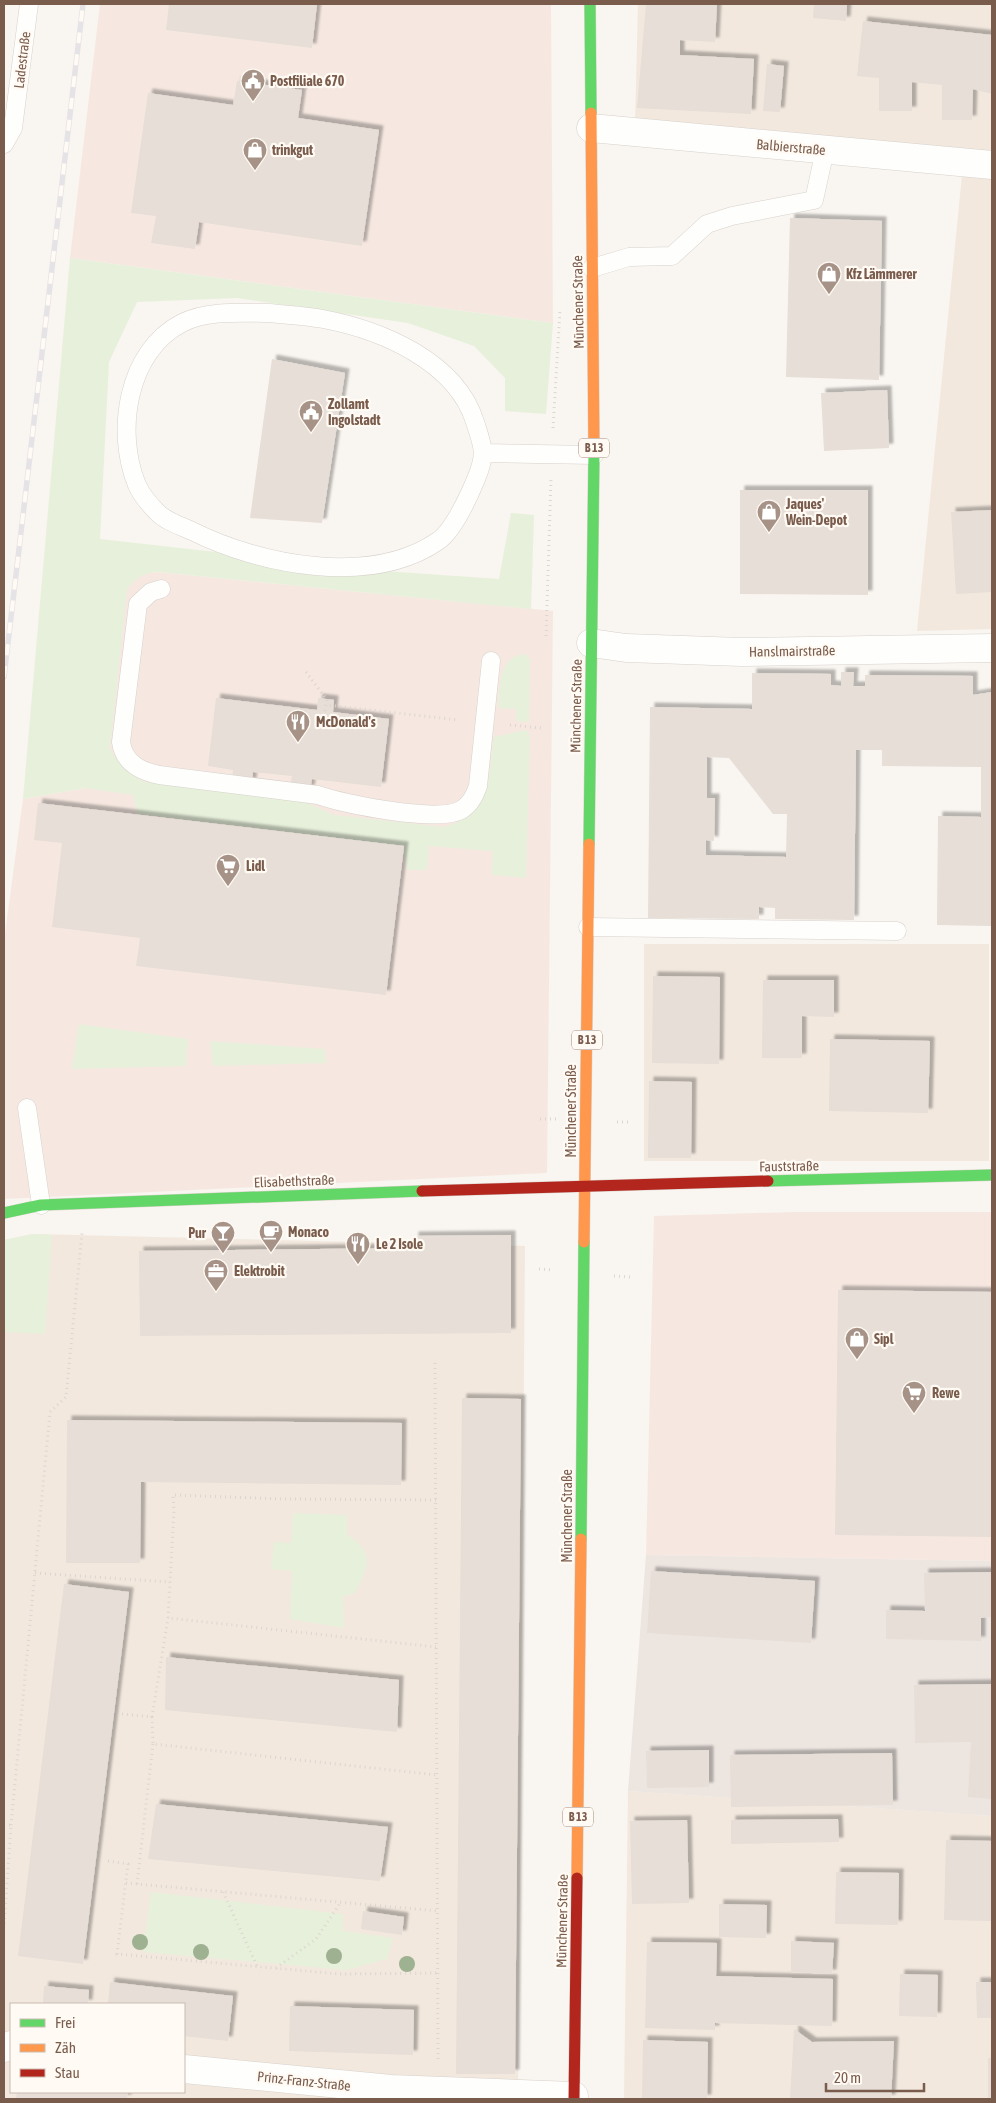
<svg xmlns="http://www.w3.org/2000/svg" width="996" height="2103" font-family="'Asap Condensed',sans-serif">
<style>
.residential{fill:#f2e8de;fill-rule:evenodd}
.commercial{fill:#f6e8e1}
.industrial{fill:#ede5e0}
.green{fill:#e7f0db}
.building{fill:#e6ded7;fill-rule:evenodd;filter:url(#shadow)}
.lines{fill:none;stroke-linecap:round;stroke-linejoin:round}
.lane-casing{stroke:#d7d1cb;stroke-width:19}
.street-casing{stroke:#d7d1cb;stroke-width:29}
.fast-casing{stroke:#d9d2cb;stroke-width:12}
.slow-casing{stroke:#d9d2cb;stroke-width:12}
.jam-casing{stroke:#d9d2cb;stroke-width:12}
.path{stroke:#dcd5d0;stroke-width:3;stroke-dasharray:1 4;stroke-linecap:butt}
.lane{stroke:#fefefd;stroke-width:18}
.street{stroke:#fefefd;stroke-width:28}
.fast{stroke:#63d668;stroke-width:11}
.slow{stroke:#ff974d;stroke-width:11}
.jam{stroke:#b3261e;stroke-width:11}
.rail-casing{stroke:#e6e3e7;stroke-width:5.5}
.rail{stroke:#fffaf3;stroke-width:4;stroke-dasharray:11;stroke-linecap:butt}
.tree{fill:#9eb190}
.labels{text-anchor:middle;stroke-width:4.5;stroke-linejoin:round;paint-order:stroke}
.shield{fill:#fffaf3;stroke:#a28b7f;stroke-width:1}
.shield-label{font-size:12px;font-weight:bold;fill:#7a5c4d}
.street-label{font-size:14px;fill:#7a5c4d;stroke:#fffaf3}
.poi-label{font-size:14px;font-weight:bold;fill:#7a5c4d;stroke:#fffaf3;text-anchor:start}
</style>
<defs>
<filter id="shadow"><feDropShadow dx="4.5" dy="-4.5" stdDeviation="1" flood-color="#0004"/></filter>
</defs>
<rect width="100%" height="100%" fill="#f9f5f0"/>
<path class="residential" d="M638,4H992V629L917,631L964,155L635,124Z
M644,944H989V1161H644Z
M33,1234L525,1246L518,2099H4V1240ZM11,2004H184V2092H11Z
M628,1791L992,1816V2099H624Z"/>
<path class="commercial" d="M100,4H551L553,323L70,258Z
M158,572L553,611L547,1173L4,1199V941L23,799L85,788L127,590L133,580L145,573Z
M794,1212H992V1561L646,1555L654,1216Z"/>
<path class="industrial" d="M646,1555L992,1561V1816L628,1791Z"/>
<path class="green" d="M70,258L553,323L546,414L505,411V378L474,346L408,323L237,298L137,302L109,362L100,539L384,571L499,579L511,513L534,515L531,609L158,572C143,573 136,577 127,590L110,748C119,766 128,773 145,782L303,801L334,815L444,827C491,814 488,779 494,737L525,730L528,732L530,737L526,878L492,875L493,851L429,846L427,870H407L403,846L137,814L133,795L85,788L23,799Z
M525,654L530,659L529,722L516,721V709L498,708C500,687 498,656 525,654Z
M79,1024L188,1039L186,1066L72,1069Z
M210,1041L325,1049L326,1063L213,1066Z
M33,1234L52,1235L45,1334L5,1332L4,1343V1240Z
M293,1513L347,1515V1534C375,1554 369,1565 355,1593L343,1597L344,1628L290,1619L292,1571L271,1569L274,1542L291,1543Z
M151,1892L343,1914V1931L393,1938L387,1959L346,1970L143,1952Z"/>
<path class="building" d="M169,4H317L312,48L166,30Z
M646,4H717L715,42L680,40V55L754,59L751,114L637,108Z
M814,4H847L846,21L813,18Z
M863,21L992,35V94L973,89L972,120H942V85L912,82V111H879V78L857,76Z
M767,64L784,66L780,112L763,111Z
M237,81L302,90L298,118L379,130L362,246L199,222L195,249L151,243L156,216L131,213L148,93L233,105Z
M790,218L882,221L879,380L786,377Z
M272,359L345,373L322,523L250,518Z
M887,390L889,448L824,451L821,393Z
M740,490H868V595L740,594Z
M992,510V592L956,594L951,512Z
M841,672H854L853,686H865V675L973,676V695L992,692V926L937,925L938,816L981,817V767L882,766V750H856L854,920L775,919V908L759,907V919L648,918L650,707L752,709V673L831,674V685L841,686ZM707,757L729,758L773,814H787L786,857L706,855V840L714,841L715,798H707Z
M216,698L317,710L318,698L334,700L333,712L389,719L381,787L312,779L310,790L290,787L292,776L253,772L252,783L232,780L233,770L208,766Z
M38,803L404,846L386,995L136,966L140,938L52,927L62,843L34,840Z
M653,976L720,977L719,1064L652,1063Z
M763,980H834V1017L802,1016V1058H762Z
M830,1039L930,1041L928,1113L829,1111Z
M649,1081L692,1082L691,1158H648Z
M511,1235V1333L140,1336L139,1251L414,1248V1236Z
M838,1290L992,1292V1537L835,1535Z
M462,1398L521,1399L515,2074H456Z
M67,1420L402,1423L401,1485L141,1482L140,1563H66Z
M651,1571L815,1581L811,1643L647,1633Z
M992,1572V1617L981,1618V1641L886,1639V1610L925,1611L924,1573Z
M64,1584L129,1592L83,1964L18,1956Z
M166,1657L399,1680L397,1732L165,1710Z
M992,1684V1799L968,1797L971,1742L915,1743L914,1685Z
M709,1750V1787L647,1788L646,1751Z
M892,1753L893,1805L731,1807L730,1755Z
M156,1804L388,1827L380,1881L148,1859Z
M838,1819L839,1842L731,1844V1820Z
M687,1820L689,1903L632,1904L630,1821Z
M946,1840L992,1841V1921L944,1920Z
M836,1872L899,1873L898,1925L835,1924Z
M719,1904L767,1905L766,1938L719,1937Z
M363,1911L404,1917L402,1935L361,1929Z
M791,1941L834,1943L832,1974L791,1972Z
M647,1942L717,1943L716,1976L833,1979L832,2026L715,2023V2030L645,2028Z
M900,1974L938,1975L937,2017L899,2016Z
M110,1982L233,1996L228,2041L184,2036V2004H108Z
M976,1982H992V2018H977Z
M44,1986L89,1990L88,2004H43Z
M290,2006L414,2010L413,2055L289,2051Z
M794,2029L812,2042L894,2041L891,2099H790Z
M643,2040L708,2042L707,2099H642Z
M988,2058H992V2098H988Z
M17,2092H128L127,2099H16Z"/>
<g class="lines">
<defs>
<path id="lane" d="M4,144L13,128L29,4
M592,268L629,257L672,256L707,224L732,216L814,200L825,150
M269,313C287,315 306,316 323,319C381,330 456,361 475,422C483,447 487,453 476,479C469,496 453,531 438,541C371,587 260,565 192,531C181,526 165,521 157,512C150,505 141,494 137,485C115,432 127,351 182,323C207,310 242,313 269,313Z
M485,453L594,455
M161,589L151,592L138,604L121,742C124,763 140,771 159,775L318,795C344,804 437,823 461,810C470,805 475,795 478,786L491,661
M588,927L897,931
M27,1108L41,1205"/>
<path id="street" d="M591,128L992,165
M591,643L626,648L742,652L992,648
M4,2048L11,2045
M184,2069L391,2089L574,2096"/>
<path id="fast" d="M590,4L591,113
M589,844L594,452
M768,1181L992,1175
M4,1213L41,1205L422,1191
M581,1539L584,1242"/>
<path id="slow" d="M591,113L594,452
M584,1242L589,844
M577,1878L581,1539"/>
<path id="jam" d="M422,1191L768,1181
M574,2099L577,1878"/>
</defs>
<use href="#lane" class="lane-casing"/>
<use href="#street" class="street-casing"/>
<use href="#fast" class="fast-casing"/>
<use href="#slow" class="slow-casing"/>
<use href="#jam" class="jam-casing"/>
<path class="path" d="M553,428L560,310
M546,636L551,479
M306,672L327,700L326,705
M325,711L326,705L459,720
M510,725L541,728
M540,1119H556
M617,1122H631
M539,1269L553,1270
M614,1276L631,1277
M435,1363L438,2061
M436,1500L284,1499L173,1495L174,1511L168,1618L436,1647
M35,1573L170,1582
M122,1714L152,1717L153,1744L437,1775
M152,1717L168,1618
M4,1825H11L4,1927
M11,1825L50,1412L66,1397L82,1233
M108,1861L128,1864L117,1954L340,1974L438,1973
M126,1883L438,1911
M137,1884L153,1744
M223,1892L257,1966
M276,1968L316,1939L341,1902"/>
<use href="#lane" class="lane"/>
<use href="#street" class="street"/>
<use href="#fast" class="fast"/>
<use href="#slow" class="slow"/>
<use href="#jam" class="jam"/>
<defs>
<path id="rail" d="M4,677L83,4"/>
</defs>
<use href="#rail" class="rail-casing"/>
<use href="#rail" class="rail"/>
</g>
<g class="tree">
<circle cx="140" cy="1942" r="8"/>
<circle cx="201" cy="1952" r="8"/>
<circle cx="334" cy="1956" r="8"/>
<circle cx="407" cy="1964" r="8"/>
</g>
<defs>
<symbol id="civic-pin" viewBox="-11 -11 22 30"><path d="M0 17L-7.5 6A9.5 9.5 0 1 1 7.5 6Z" fill="#a69286" stroke="#fffaf3"/><path d="M-.6-6.5H3V-4.5H.6V-3L4-1V1h2V6H-6V1h2V-1L-.6-3ZM-1.2 2.5V6h2.4V2.5Z" fill="#fff"/></symbol>
<symbol id="shop-pin" viewBox="-11 -11 22 30"><path d="M0 17L-7.5 6A9.5 9.5 0 1 1 7.5 6Z" fill="#a69286" stroke="#fffaf3"/><path d="M-5-2.5h2.3a2.7 3.5 0 0 1 5.4 0H5L5.5 6h-11ZM-1.5-2.5h3a1.5 2.3 0 0 0-3 0Z" fill="#fff"/></symbol>
<symbol id="restaurant-pin" viewBox="-11 -11 22 30"><path d="M0 17L-7.5 6A9.5 9.5 0 1 1 7.5 6Z" fill="#a69286" stroke="#fffaf3"/><path d="M-5-6h1v4h1v-4h1v4h1v-4h1v5L-1.5 .5V6h-2V.5L-5-1ZM5-6V6H3V1.5H1.5Q1.5-4 5-6Z" fill="#fff"/></symbol>
<symbol id="supermarket-pin" viewBox="-11 -11 22 30"><path d="M0 17L-7.5 6A9.5 9.5 0 1 1 7.5 6Z" fill="#a69286" stroke="#fffaf3"/><path d="M-6-5.5h2.5l.6 2H6L4.5 2H-2.5L-4.4-4H-6ZM-1.5 3.2a1.3 1.3 0 1 0 .1 0ZM3 3.2a1.3 1.3 0 1 0 .1 0Z" fill="#fff"/></symbol>
<symbol id="cafe-pin" viewBox="-11 -11 22 30"><path d="M0 17L-7.5 6A9.5 9.5 0 1 1 7.5 6Z" fill="#a69286" stroke="#fffaf3"/><path d="M-5.5-4.5H6V0H3Q3 3.5 0 3.5H-2.5Q-5.5 3.5-5.5 0ZM3-3.2v2h1.7v-2ZM-6 4.5H4V6H-6Z" fill="#fff"/></symbol>
<symbol id="bar-pin" viewBox="-11 -11 22 30"><path d="M0 17L-7.5 6A9.5 9.5 0 1 1 7.5 6Z" fill="#a69286" stroke="#fffaf3"/><path d="M-6-5H6L.8 .8V4.5H3.5V6h-7V4.5H-.8V.8Z" fill="#fff"/></symbol>
<symbol id="office-pin" viewBox="-11 -11 22 30"><path d="M0 17L-7.5 6A9.5 9.5 0 1 1 7.5 6Z" fill="#a69286" stroke="#fffaf3"/><path d="M-6-3h4V-5.5h4V-3h4V5H-6ZM-1-4.5V-3h2v-1.5ZM-6 0V1H6V0Z" fill="#fff"/></symbol>
</defs>
<g fill-rule="evenodd">
<use href="#civic-pin" x="239" y="67" width="28" height="38"/>
<use href="#shop-pin" x="241" y="136" width="28" height="38"/>
<use href="#shop-pin" x="815" y="260" width="28" height="38"/>
<use href="#civic-pin" x="297" y="398" width="28" height="38"/>
<use href="#shop-pin" x="755" y="498" width="28" height="38"/>
<use href="#restaurant-pin" x="284" y="708" width="28" height="38"/>
<use href="#supermarket-pin" x="214" y="852" width="28" height="38"/>
<use href="#cafe-pin" x="257" y="1218" width="28" height="38"/>
<use href="#bar-pin" x="209" y="1219" width="28" height="38"/>
<use href="#restaurant-pin" x="344" y="1230" width="28" height="38"/>
<use href="#office-pin" x="202" y="1257" width="28" height="38"/>
<use href="#shop-pin" x="843" y="1325" width="28" height="38"/>
<use href="#supermarket-pin" x="900" y="1379" width="28" height="38"/>
</g>
<g class="labels">
<g class="shield">
<rect x="579" y="438.5" width="30" height="19" rx="4"/>
<rect x="572" y="1030.5" width="30" height="19" rx="4"/>
<rect x="563" y="1807.5" width="30" height="19" rx="4"/>
</g>
<g class="shield-label">
<text x="594" y="452">B 13</text>
<text x="587" y="1044">B 13</text>
<text x="578" y="1821">B 13</text>
</g>
<g class="street-label">
<text transform="translate(22 60) rotate(-83)" y="5">Ladestraße</text>
<text transform="translate(791 147) rotate(5)" y="5">Balbierstraße</text>
<text transform="translate(578 302) rotate(-91)" y="5">Münchener Straße</text>
<text transform="translate(792 651) rotate(-1)" y="5">Hanslmairstraße</text>
<text transform="translate(576 706) rotate(-89)" y="5">Münchener Straße</text>
<text transform="translate(571 1111) rotate(-90)" y="5">Münchener Straße</text>
<text transform="translate(789 1166) rotate(-1)" y="5">Fauststraße</text>
<text transform="translate(294 1181) rotate(-2)" y="5">Elisabethstraße</text>
<text transform="translate(567 1516) rotate(-90)" y="5">Münchener Straße</text>
<text transform="translate(562 1921) rotate(-89)" y="5">Münchener Straße</text>
<text transform="translate(304 2081) rotate(6)" y="5">Prinz-Franz-Straße</text>
</g>
<g class="poi-label">
<text x="270" y="86">Postfiliale 670</text>
<text x="272" y="155">trinkgut</text>
<text x="846" y="279">Kfz Lämmerer</text>
<text x="328" y="409">Zollamt<tspan x="328" dy="16">Ingolstadt</tspan></text>
<text x="786" y="509">Jaques'<tspan x="786" dy="16">Wein-Depot</tspan></text>
<text x="316" y="727">McDonald's</text>
<text x="246" y="871">Lidl</text>
<text x="288" y="1237">Monaco</text>
<text x="206" y="1238" text-anchor="end">Pur</text>
<text x="376" y="1249">Le 2 Isole</text>
<text x="234" y="1276">Elektrobit</text>
<text x="874" y="1344">Sipl</text>
<text x="932" y="1398">Rewe</text>
</g>
</g>
<rect width="996" height="2103" fill="none" stroke="#7a5c4d" stroke-width="10"/>
<rect x="10" y="2003" width="175" height="90" fill="#fffaf3" stroke="#cabbb1"/>
<rect x="20" y="2019" width="25" height="8" fill="#63d668" stroke="#cabbb1"/>
<text x="55" y="2028" font-size="15" fill="#7a5c4d">Frei</text>
<rect x="20" y="2044" width="25" height="8" fill="#ff974d" stroke="#cabbb1"/>
<text x="55" y="2053" font-size="15" fill="#7a5c4d">Zäh</text>
<rect x="20" y="2069" width="25" height="8" fill="#b3261e" stroke="#cabbb1"/>
<text x="55" y="2078" font-size="15" fill="#7a5c4d">Stau</text>
<path d="M826 2083v8h98v-8" fill="none" stroke="#7a5c4d" stroke-width="2.5"/>
<text x="834" y="2083" font-size="15" fill="#7a5c4d" stroke="#fffaf3" stroke-width="4" paint-order="stroke">20 m</text>
</svg>
